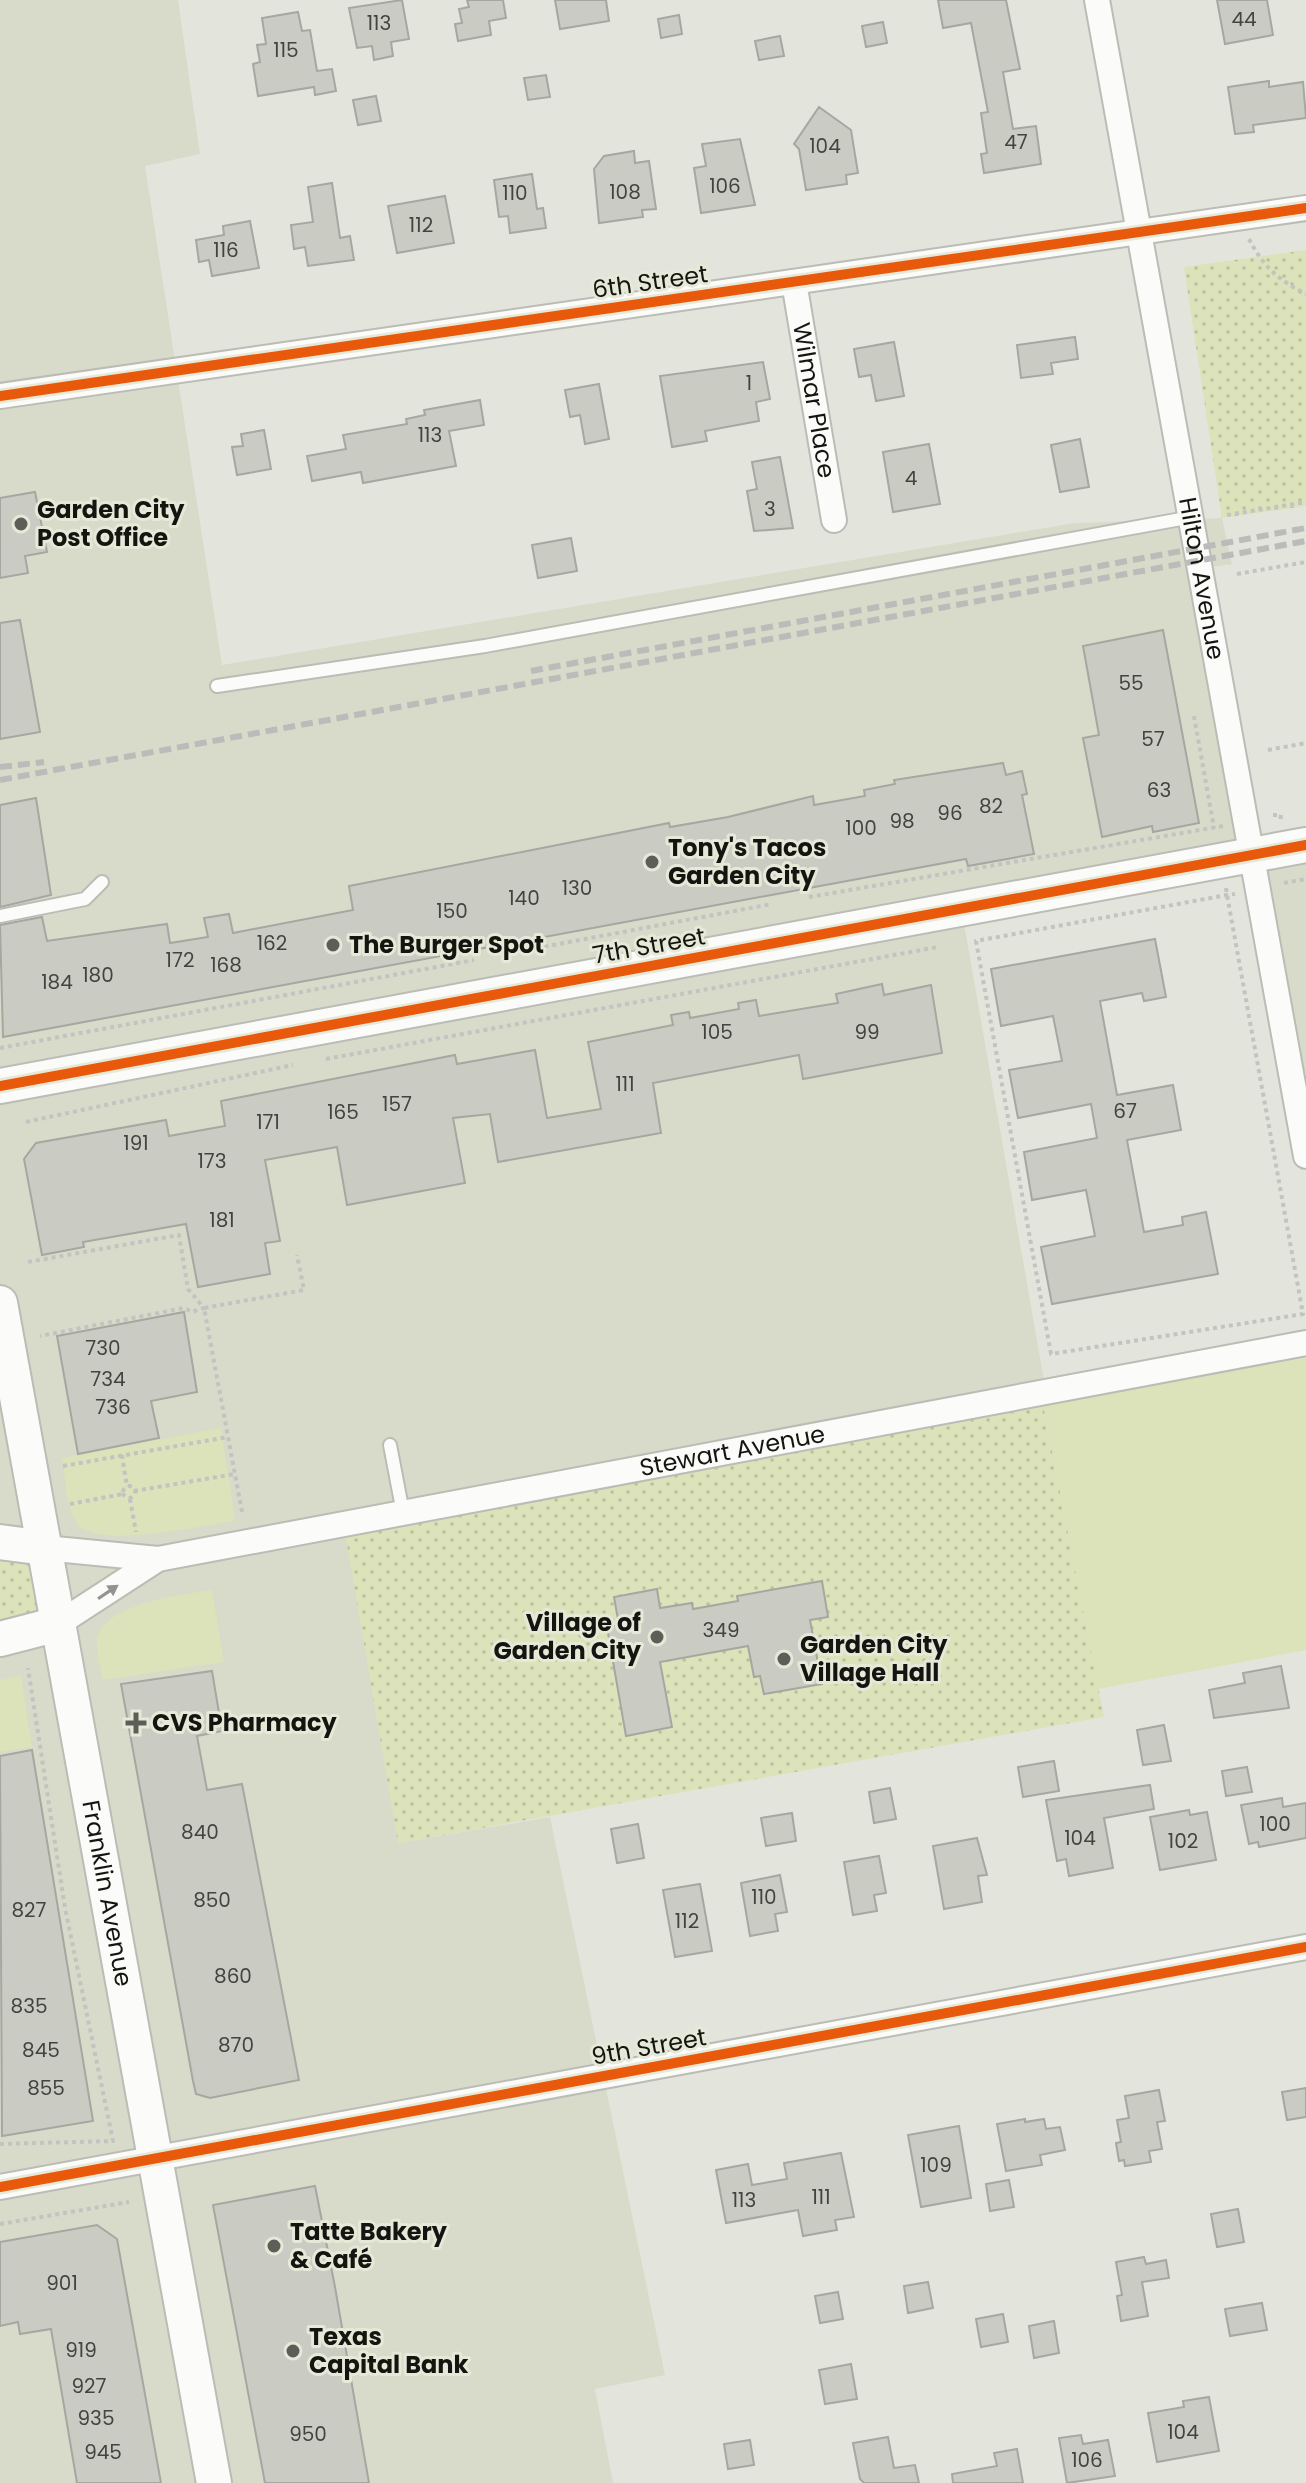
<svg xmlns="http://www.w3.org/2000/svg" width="1306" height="2483" font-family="Poppins,sans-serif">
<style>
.built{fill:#d8dbca}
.grass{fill:url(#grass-dots)}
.park{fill:#dce2ba}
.building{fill:#caccc4;stroke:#a6a7a1;stroke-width:2}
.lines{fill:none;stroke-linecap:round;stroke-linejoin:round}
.lane-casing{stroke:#bbbcb5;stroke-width:16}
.street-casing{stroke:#bbbcb5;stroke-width:28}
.secondary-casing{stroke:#bbbcb5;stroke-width:38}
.path{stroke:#c3c3c1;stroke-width:4;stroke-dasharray:4 4;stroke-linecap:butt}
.lane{stroke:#fbfbfa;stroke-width:12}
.street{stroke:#fbfbfa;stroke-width:24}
.secondary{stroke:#fbfbfa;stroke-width:34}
.rail{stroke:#bbbbb9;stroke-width:6;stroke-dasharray:12 6;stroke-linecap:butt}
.cycleway-casing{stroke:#e6e9d8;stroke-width:15}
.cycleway{stroke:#e8590c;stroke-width:10}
.oneway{fill:#939491}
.poi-dot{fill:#5c5e57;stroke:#e6e9d8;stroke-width:3}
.labels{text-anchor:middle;stroke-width:6;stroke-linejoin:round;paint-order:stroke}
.number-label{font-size:20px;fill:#42443e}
.street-label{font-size:24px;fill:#141510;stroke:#e6e9d8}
.poi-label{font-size:24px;font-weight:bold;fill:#141510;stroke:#e6e9d8;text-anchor:start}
</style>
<defs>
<pattern id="grass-dots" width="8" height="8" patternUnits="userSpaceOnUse" patternTransform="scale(2)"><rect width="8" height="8" fill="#dce2ba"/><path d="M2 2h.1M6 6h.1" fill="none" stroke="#bcc19f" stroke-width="1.8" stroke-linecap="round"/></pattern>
</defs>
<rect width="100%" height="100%" fill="#e3e5dc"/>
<path class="built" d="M0,0H178L200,154L145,166L222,665L1075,523L1222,518L1232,564L1198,569L1252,854L1306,845V1147L1252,855L962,912L1046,1392L398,1843L550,1817L665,2375L595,2389L613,2483H0Z"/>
<path class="grass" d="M1306,250V506L1222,518L1184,267Z
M1041,1393L1104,1717L398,1843L343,1521Z
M0,1536L32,1554C43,1607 50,1609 0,1638Z"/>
<path class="park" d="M1306,1343V1650L1098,1689L1041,1393Z
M221,1428L235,1521C205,1525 106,1547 82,1528C65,1515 66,1478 62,1458Z
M212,1590L224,1662L103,1680C101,1668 96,1654 97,1642C100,1603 182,1595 212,1590Z
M21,1676L32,1747L0,1752V1680Z"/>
<path class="building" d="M402,0L409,39L391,42L393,56L374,60L372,46L357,48L349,8Z
M467,0H503L506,18L489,21L491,35L458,41L455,24L462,23L459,9L469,7Z
M555,0H606L609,21L560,29Z
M938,0H1006L1020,69L1003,72L1013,129L1036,126L1041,164L984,173L981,154L987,153L981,113L988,112L971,23L943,28Z
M1217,0H1267L1273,35L1225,44Z
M298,12L302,31L310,30L317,71L332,69L336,91L315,95L314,87L258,96L253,64L260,62L257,45L266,44L262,18Z
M679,15L682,34L661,38L658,19Z
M883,22L887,43L866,47L862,26Z
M780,36L784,56L759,60L755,41Z
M546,75L550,97L528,100L524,78Z
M1269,81V87L1303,82L1306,118L1253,125L1254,132L1235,134L1228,87Z
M376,96L381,121L358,125L353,100Z
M819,107L851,130L858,173L846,175L847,184L806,190L799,149L794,144Z
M740,139L755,205L701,213L694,168L706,166L702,144Z
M634,151L635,163L649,161L656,209L642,210L643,217L599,223L594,169L604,156Z
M532,174L537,209L543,208L546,228L510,233L508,216L499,217L494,180Z
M332,183L340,238L350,236L354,260L308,266L305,247L294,249L291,225L313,222L308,187Z
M445,196L454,243L397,253L388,206Z
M250,221L259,268L212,276L209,260L199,262L196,240L224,235L223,226Z
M1075,337L1078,359L1051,363L1053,374L1021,378L1017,345Z
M894,342L904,396L876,401L871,375L859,377L854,349Z
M763,362L770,399L756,402L759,421L705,431L707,441L672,447L660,376Z
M599,384L609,439L585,444L580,415L570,417L565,390Z
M480,400L484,425L449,431L456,466L363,483L361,472L312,481L307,456L346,449L343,435L407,424L406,419L425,415L424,410Z
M264,430L271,469L237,475L232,447L243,446L241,434Z
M1080,439L1089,487L1060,492L1051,445Z
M929,444L940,504L893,512L883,452Z
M780,457L793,528L754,531L747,491L757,489L752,462Z
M35,492L47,552L25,556L28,573L0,578V498Z
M571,538L577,571L538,578L532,545Z
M20,620L40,732L0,739V623Z
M1163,630L1199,823L1153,832L1152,826L1102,837L1083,738L1099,735L1083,646Z
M1003,763L1006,775L1022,771L1027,794L1022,795L1034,854L968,866L966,859L3,1037L0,925L42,917L47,941L167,924L170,943L208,937L204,918L229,914L233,933L353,910L349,886L669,823L670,827L728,817L813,796L814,805L865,796L864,790L895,784L894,780Z
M36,798L51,895L0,907V805Z
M1155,939L1166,997L1144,1001L1142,993L1100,1001L1117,1095L1173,1085L1181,1130L1127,1140L1144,1232L1183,1225L1182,1217L1206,1212L1218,1274L1052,1304L1041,1247L1095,1236L1086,1190L1032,1200L1024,1152L1097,1138L1091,1104L1018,1118L1009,1070L1062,1061L1053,1016L1001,1026L991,969Z
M882,984L884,995L931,985L942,1053L803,1079L799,1055L653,1083L661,1133L498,1162L490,1114L453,1118L465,1183L347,1205L337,1147L265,1160L280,1241L265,1243L270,1274L198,1287L186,1224L83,1242L84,1247L42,1255L24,1159L36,1143L166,1120L169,1136L225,1126L221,1101L455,1055L457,1064L535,1050L547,1118L601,1109L588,1042L673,1025L671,1015L689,1012L690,1018L739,1009L738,1003L756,1000L759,1016L838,1003L836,994Z
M184,1312L197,1392L151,1401L159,1438L78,1454L57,1336Z
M822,1581L828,1617L810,1620L822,1684L764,1694L760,1676L754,1677L748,1646L660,1662L672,1727L626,1736L607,1627L619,1625L614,1597L657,1589L660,1608L692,1603L693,1609L738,1601L737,1596Z
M1281,1666L1289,1708L1214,1718L1209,1690L1245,1683L1243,1673Z
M212,1671L222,1731L197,1736L207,1790L242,1784L299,2080L210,2098L196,2094L193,2081L121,1684Z
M1164,1725L1171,1761L1143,1765L1137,1730Z
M32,1750L93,2121L2,2136L0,1756Z
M1054,1761L1059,1791L1023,1797L1018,1767Z
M1247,1767L1252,1792L1226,1796L1222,1771Z
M1150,1785L1154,1809L1104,1818L1113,1868L1069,1876L1066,1859L1057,1861L1046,1800Z
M890,1788L896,1819L874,1823L869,1792Z
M1282,1798L1283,1807L1306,1803V1838L1259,1847L1258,1842L1249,1844L1241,1805Z
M1189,1810L1190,1815L1207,1812L1216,1860L1160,1870L1150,1817Z
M792,1813L796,1841L766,1846L761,1818Z
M638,1824L644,1858L617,1863L611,1829Z
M977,1838L987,1875L978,1876L982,1902L944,1909L933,1846Z
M879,1856L886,1893L874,1895L877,1911L853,1915L844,1862Z
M780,1875L787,1912L775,1914L778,1931L750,1936L741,1883Z
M700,1884L712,1951L675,1957L663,1890Z
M1306,2088V2117L1287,2120L1282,2092Z
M1159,2090L1165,2121L1157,2122L1162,2149L1149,2151L1151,2162L1125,2166L1124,2160L1119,2161L1116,2143L1121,2142L1117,2120L1129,2118L1125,2096Z
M1025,2119V2122L1044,2119L1046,2129L1060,2127L1065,2150L1040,2155L1042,2165L1006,2171L997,2124Z
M959,2126L971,2198L921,2207L908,2135Z
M841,2153L854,2217L835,2220L837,2230L803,2236L798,2210L726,2223L716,2170L748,2164L752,2185L787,2179L784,2163Z
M1009,2180L1014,2207L990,2211L986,2184Z
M315,2186L335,2287L369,2483H265L213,2205Z
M1238,2209L1244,2242L1217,2247L1211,2214Z
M97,2225L117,2239L161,2483H77L51,2329L20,2334L18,2322L0,2326V2242Z
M1144,2257L1146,2264L1166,2260L1169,2278L1142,2282L1148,2316L1121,2321L1117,2296L1122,2295L1116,2262Z
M928,2282L933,2308L908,2313L904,2286Z
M838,2292L843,2319L820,2323L815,2296Z
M1262,2303L1267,2330L1230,2336L1225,2309Z
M1003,2314L1008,2342L981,2347L976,2319Z
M1054,2321L1059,2353L1034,2358L1029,2326Z
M851,2364L857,2399L825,2404L819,2370Z
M1209,2397L1219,2451L1157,2462L1148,2413L1184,2407L1183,2401Z
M1081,2435L1083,2444L1108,2440L1115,2476L1067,2483L1059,2438Z
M888,2437L894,2468L915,2465L919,2483H864L860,2479L853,2443Z
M750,2440L754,2465L728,2469L724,2444Z
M1017,2449L1023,2483H953L952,2474L997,2466L994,2453Z"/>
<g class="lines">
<defs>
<path id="lane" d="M217,686L485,646L1192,517
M0,916L85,899L102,882
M390,1445L403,1513"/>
<g id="street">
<path id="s1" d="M1097,0L1306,1156"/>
<path id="s2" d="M794,282L834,520"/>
<path d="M0,396L1306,208"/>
<path id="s3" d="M45,1548L158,1559L1306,1343"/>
<path d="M58,1624L158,1559"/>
<path d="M0,2187L1306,1947"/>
</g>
<g id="secondary">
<path d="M0,1086L1306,845"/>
<path id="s4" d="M0,1303L214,2483"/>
<path d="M0,1542L45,1548"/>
<path d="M0,1639L58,1624"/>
</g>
</defs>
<use href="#lane" class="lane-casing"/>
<use href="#street" class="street-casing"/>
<use href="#secondary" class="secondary-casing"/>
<path class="path" d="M1249,239C1263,266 1278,280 1306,294
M1227,515L1306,502
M1237,574L1306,562
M1194,716L1214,828
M1268,750L1306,743
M1273,815H1281L1280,822
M1284,883L1306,879
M1226,888L1227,895L1303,1314L1051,1354L976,941L1227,895L1235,894
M809,897L1223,826
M505,954L772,904
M0,1048L474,960
M326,1059L938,947
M26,1122L293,1065
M28,1262L179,1235L188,1289L204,1308L192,1312L184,1308L40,1336
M122,1455L127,1487
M63,1466L228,1437
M123 1492a6 6 0 1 1 12 0a6 6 0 1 1-12 0Z
M134,1491L235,1474
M130,1499L136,1532
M70,1504L123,1494
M242,1512L204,1308L304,1290L297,1255
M0,2144L113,2141L65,1908L28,1668
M0,2224L129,2202"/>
<use href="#lane" class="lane"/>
<use href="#street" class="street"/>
<use href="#secondary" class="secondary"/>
<path class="rail" d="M531,671L1306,528
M0,767L44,762
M0,780L1306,541"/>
<defs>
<path id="cycleway" d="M0,396L1306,208
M0,1086L1306,845
M0,2187L1306,1947"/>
</defs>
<use href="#cycleway" class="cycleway-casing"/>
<use href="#cycleway" class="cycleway"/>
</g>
<defs><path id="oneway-solid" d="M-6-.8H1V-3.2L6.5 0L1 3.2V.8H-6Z" transform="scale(2)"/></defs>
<use class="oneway" href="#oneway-solid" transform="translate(108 1592) rotate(-34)"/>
<g class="poi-dot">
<circle cx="21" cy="524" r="8"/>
<circle cx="652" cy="862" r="8"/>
<circle cx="333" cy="945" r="8"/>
<circle cx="657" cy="1637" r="8"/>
<circle cx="784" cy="1659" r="8"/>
<path d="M132 1711h8v8h8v8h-8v8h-8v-8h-8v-8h8z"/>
<circle cx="274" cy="2246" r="8"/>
<circle cx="293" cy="2351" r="8"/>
</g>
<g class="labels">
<g class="number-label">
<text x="1244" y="26">44</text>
<text x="379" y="30">113</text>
<text x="286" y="57">115</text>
<text x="1016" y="149">47</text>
<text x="825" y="153">104</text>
<text x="725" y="193">106</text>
<text x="625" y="199">108</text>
<text x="515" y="200">110</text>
<text x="421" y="232">112</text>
<text x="226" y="257">116</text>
<text x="749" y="390">1</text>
<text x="430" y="442">113</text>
<text x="911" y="485">4</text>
<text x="770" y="516">3</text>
<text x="1131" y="690">55</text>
<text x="1153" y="746">57</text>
<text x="1159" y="797">63</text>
<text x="991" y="813">82</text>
<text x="950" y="820">96</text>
<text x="902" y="828">98</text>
<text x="861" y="835">100</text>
<text x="577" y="895">130</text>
<text x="524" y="905">140</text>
<text x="452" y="918">150</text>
<text x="272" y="950">162</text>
<text x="180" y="967">172</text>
<text x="226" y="972">168</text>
<text x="98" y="982">180</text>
<text x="57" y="989">184</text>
<text x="717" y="1039">105</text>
<text x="867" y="1039">99</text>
<text x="625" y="1091">111</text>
<text x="397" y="1111">157</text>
<text x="1125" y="1118">67</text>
<text x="343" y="1119">165</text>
<text x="268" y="1129">171</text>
<text x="136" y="1150">191</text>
<text x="212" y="1168">173</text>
<text x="222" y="1227">181</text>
<text x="103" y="1355">730</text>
<text x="108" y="1386">734</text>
<text x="113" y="1414">736</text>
<text x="721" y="1637">349</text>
<text x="1275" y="1831">100</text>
<text x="200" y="1839">840</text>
<text x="1080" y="1845">104</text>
<text x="1183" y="1848">102</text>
<text x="764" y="1904">110</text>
<text x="212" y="1907">850</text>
<text x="29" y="1917">827</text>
<text x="687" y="1928">112</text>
<text x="233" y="1983">860</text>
<text x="29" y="2013">835</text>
<text x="236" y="2052">870</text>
<text x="41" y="2057">845</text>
<text x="46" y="2095">855</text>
<text x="936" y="2172">109</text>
<text x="821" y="2204">111</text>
<text x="744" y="2207">113</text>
<text x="62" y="2290">901</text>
<text x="81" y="2357">919</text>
<text x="89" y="2393">927</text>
<text x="96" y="2425">935</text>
<text x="1183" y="2439">104</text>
<text x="308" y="2441">950</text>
<text x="103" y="2459">945</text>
<text x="1087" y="2467">106</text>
</g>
<g class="street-label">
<text transform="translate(650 282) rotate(-8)" y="8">6th Street</text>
<text dy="8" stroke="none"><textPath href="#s2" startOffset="120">Wilmar Place</textPath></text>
<text dy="8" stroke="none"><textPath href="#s1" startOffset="588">Hilton Avenue</textPath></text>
<text transform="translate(649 946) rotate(-10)" y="8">7th Street</text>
<text dy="8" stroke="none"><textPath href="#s3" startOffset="698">Stewart Avenue</textPath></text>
<text dy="8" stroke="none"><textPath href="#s4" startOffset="600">Franklin Avenue</textPath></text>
<text transform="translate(649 2047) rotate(-10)" y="8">9th Street</text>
</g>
<g class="poi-label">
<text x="37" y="518">Garden City<tspan x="37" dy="28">Post Office</tspan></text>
<text x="668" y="856">Tony's Tacos<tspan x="668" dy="28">Garden City</tspan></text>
<text x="349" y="953">The Burger Spot</text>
<text x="641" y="1631" text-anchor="end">Village of<tspan x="641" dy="28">Garden City</tspan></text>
<text x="800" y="1653">Garden City<tspan x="800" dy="28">Village Hall</tspan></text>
<text x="152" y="1731">CVS Pharmacy</text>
<text x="290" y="2240">Tatte Bakery<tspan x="290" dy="28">&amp; Café</tspan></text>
<text x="309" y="2345">Texas<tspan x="309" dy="28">Capital Bank</tspan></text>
</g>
</g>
</svg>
